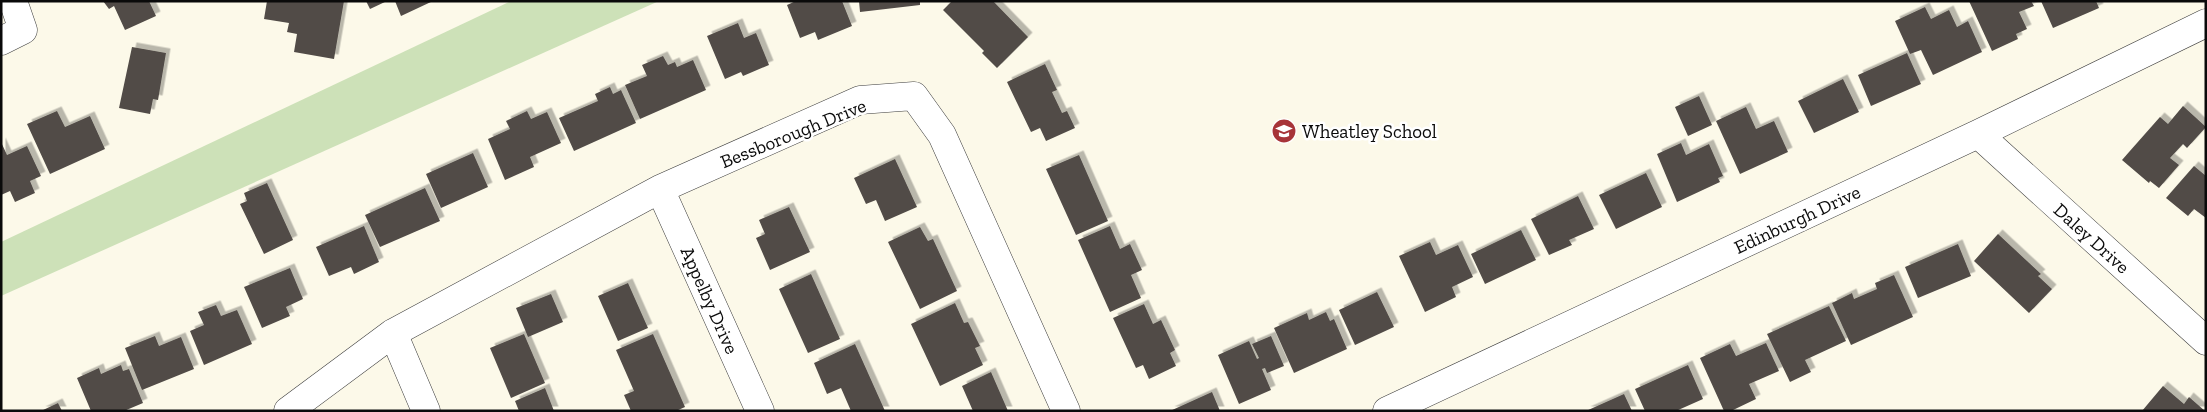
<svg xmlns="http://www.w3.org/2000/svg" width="2207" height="412" font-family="'Zilla Slab',serif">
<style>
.green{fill:#cde1b8}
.building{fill:#514b47;filter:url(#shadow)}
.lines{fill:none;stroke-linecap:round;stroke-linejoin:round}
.minor-casing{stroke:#3d3d3d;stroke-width:29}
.minor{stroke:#fff;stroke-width:28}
.labels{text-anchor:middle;stroke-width:5;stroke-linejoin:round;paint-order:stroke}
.poi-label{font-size:19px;fill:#0a0a0a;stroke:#fff;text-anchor:start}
.street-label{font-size:19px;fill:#0a0a0a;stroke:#fff}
</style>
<defs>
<filter id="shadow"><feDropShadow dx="4.5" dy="-4.5" stdDeviation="0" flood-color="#0004"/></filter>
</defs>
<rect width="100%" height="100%" fill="#fcf9e9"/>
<path class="green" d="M511,1H659L1,296V242Z"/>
<path class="building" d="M103,1H149L156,16L125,30L114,6L109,9Z
M267,1H344L334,59L294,52L297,34L287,32L289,23L264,19Z
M366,1H387L370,9Z
M395,1H433L401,16Z
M796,1H842L852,26L818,40L815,32L800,38L787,5Z
M859,1H920V5L860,12Z
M952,1H993L1028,37L997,68L982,53L984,51L943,10Z
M1969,1H2031L2034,6L2019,12L2027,29L2016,34L2018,39L1992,51Z
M2041,1H2096L2099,8L2053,28Z
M1925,7L1931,19L1949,10L1957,27L1968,21L1982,52L1933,75L1921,50L1910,54L1895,21Z
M738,23L744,38L756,33L769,65L743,76L741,72L725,79L707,36Z
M132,47L166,53L158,100L153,99L150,114L119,108Z
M1907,53L1921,84L1871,106L1858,75Z
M663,56L668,65L675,62L677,67L693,60L706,90L640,119L625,85L647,76L642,65Z
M1045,64L1057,90L1052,92L1062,113L1067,111L1075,128L1046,141L1040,128L1031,132L1007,82Z
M1843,79L1859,112L1814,133L1798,101Z
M610,87L613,94L621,90L636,123L574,151L559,118L598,101L595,94Z
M1699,96L1712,125L1688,136L1675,107Z
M2183,106L2206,127L2187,148L2183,144L2170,158L2179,165L2159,188L2150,181L2149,183L2122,160L2160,117L2168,124Z
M1746,107L1756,129L1774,121L1788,152L1740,174L1716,121Z
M57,111L65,127L90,116L105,149L50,174L27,124Z
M527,111L531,119L547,112L561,143L530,157L534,167L505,180L488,139L510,129L506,121Z
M1,142L7,155L27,146L41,176L30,181L35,193L15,202L10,191L1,195Z
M1681,143L1686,155L1709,144L1723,176L1718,178L1720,182L1677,202L1657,154Z
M473,153L488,187L441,208L426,174Z
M1079,155L1108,221L1076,235L1046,169Z
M895,159L917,207L885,221L876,200L866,204L854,178Z
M2194,166L2206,176V218L2194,209L2188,216L2166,198Z
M1646,173L1662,207L1616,229L1599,195Z
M267,183L293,240L264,254L240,204L247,201L244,193Z
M425,188L440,221L380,247L365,215Z
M1578,196L1594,229L1569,240L1572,245L1549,255L1531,219Z
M789,207L810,252L770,270L756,238L765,234L759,220Z
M364,226L379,262L354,274L351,267L329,276L316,247Z
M1110,226L1120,249L1130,244L1142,270L1131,275L1141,298L1110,312L1078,240Z
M920,227L928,241L933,239L957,291L920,309L888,242Z
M1521,230L1536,260L1485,284L1471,254Z
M1998,234L2041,274L2038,276L2052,289L2029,313L1974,261Z
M1430,242L1436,255L1458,245L1473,277L1452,287L1456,297L1425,312L1399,256Z
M1958,244L1971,276L1918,298L1905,267Z
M290,268L303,299L286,307L290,316L262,328L244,287Z
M811,274L840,339L808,353L779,289Z
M1894,275L1913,317L1851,345L1832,303L1852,293L1854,299L1877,289L1875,283Z
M628,283L648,328L618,341L598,296Z
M1377,292L1394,327L1355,345L1339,310Z
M551,294L563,322L528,337L516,308Z
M955,303L964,323L968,322L980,346L975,348L983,365L940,386L911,324Z
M1144,304L1153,324L1161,320L1175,350L1170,353L1176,366L1149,379L1143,365L1136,368L1113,318Z
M216,305L221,316L237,310L252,344L204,365L190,331L204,325L198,312Z
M1829,306L1846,341L1805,360L1811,372L1790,382L1767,334Z
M1326,312L1330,321L1334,319L1347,349L1294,373L1274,328L1307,313L1309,320Z
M524,334L545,383L511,398L490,348Z
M653,334L685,407L676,411H631L624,395L634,391L616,350Z
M155,336L159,346L181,337L194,369L142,390L125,348Z
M1271,336L1284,366L1267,373L1265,368L1262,369L1271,390L1239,404L1218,355L1249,341L1257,359L1259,358L1252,344Z
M1766,343L1779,371L1749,384L1756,399L1731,411H1724L1700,358L1730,344L1736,356Z
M855,344L885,411H851L841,388L827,394L814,363Z
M121,365L123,371L129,369L143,403L124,411H91L77,378L99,368L101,374Z
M1688,365L1703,399L1676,411H1645L1635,389Z
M991,372L1008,411H973L962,386Z
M2163,386L2184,404L2189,397L2205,411H2142Z
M545,388L554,411H519L515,401Z
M1212,392L1220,411H1170Z
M1624,394L1632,411H1586Z
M58,403L62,411H41Z"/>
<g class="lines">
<defs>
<path id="minor" d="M1,41L23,30L13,1
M1978,134L2206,341
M660,189L760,411
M393,333L426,411
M288,411L393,333L660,189L860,100L914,96L942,135L1066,411
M1387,411L1978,134L2206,23"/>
</defs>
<use href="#minor" class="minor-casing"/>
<use href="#minor" class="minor"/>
</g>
<defs>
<symbol id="school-disc" viewBox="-11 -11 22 22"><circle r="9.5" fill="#a73438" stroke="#fff"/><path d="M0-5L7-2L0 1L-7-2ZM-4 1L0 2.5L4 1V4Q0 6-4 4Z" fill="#fff"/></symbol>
</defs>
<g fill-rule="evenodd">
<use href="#school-disc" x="1270" y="117" width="28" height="28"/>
</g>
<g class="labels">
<g class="poi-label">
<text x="1302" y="138">Wheatley School</text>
</g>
<g class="street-label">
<text transform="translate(793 133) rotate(-22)" y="7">Bessborough Drive</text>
<text transform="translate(1797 219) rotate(-25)" y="7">Edinburgh Drive</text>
<text transform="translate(2092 238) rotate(42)" y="7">Daley Drive</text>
<text transform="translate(710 300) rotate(66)" y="7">Appelby Drive</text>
</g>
</g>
<rect width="2207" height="412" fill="none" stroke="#0a0a0a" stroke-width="5"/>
</svg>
